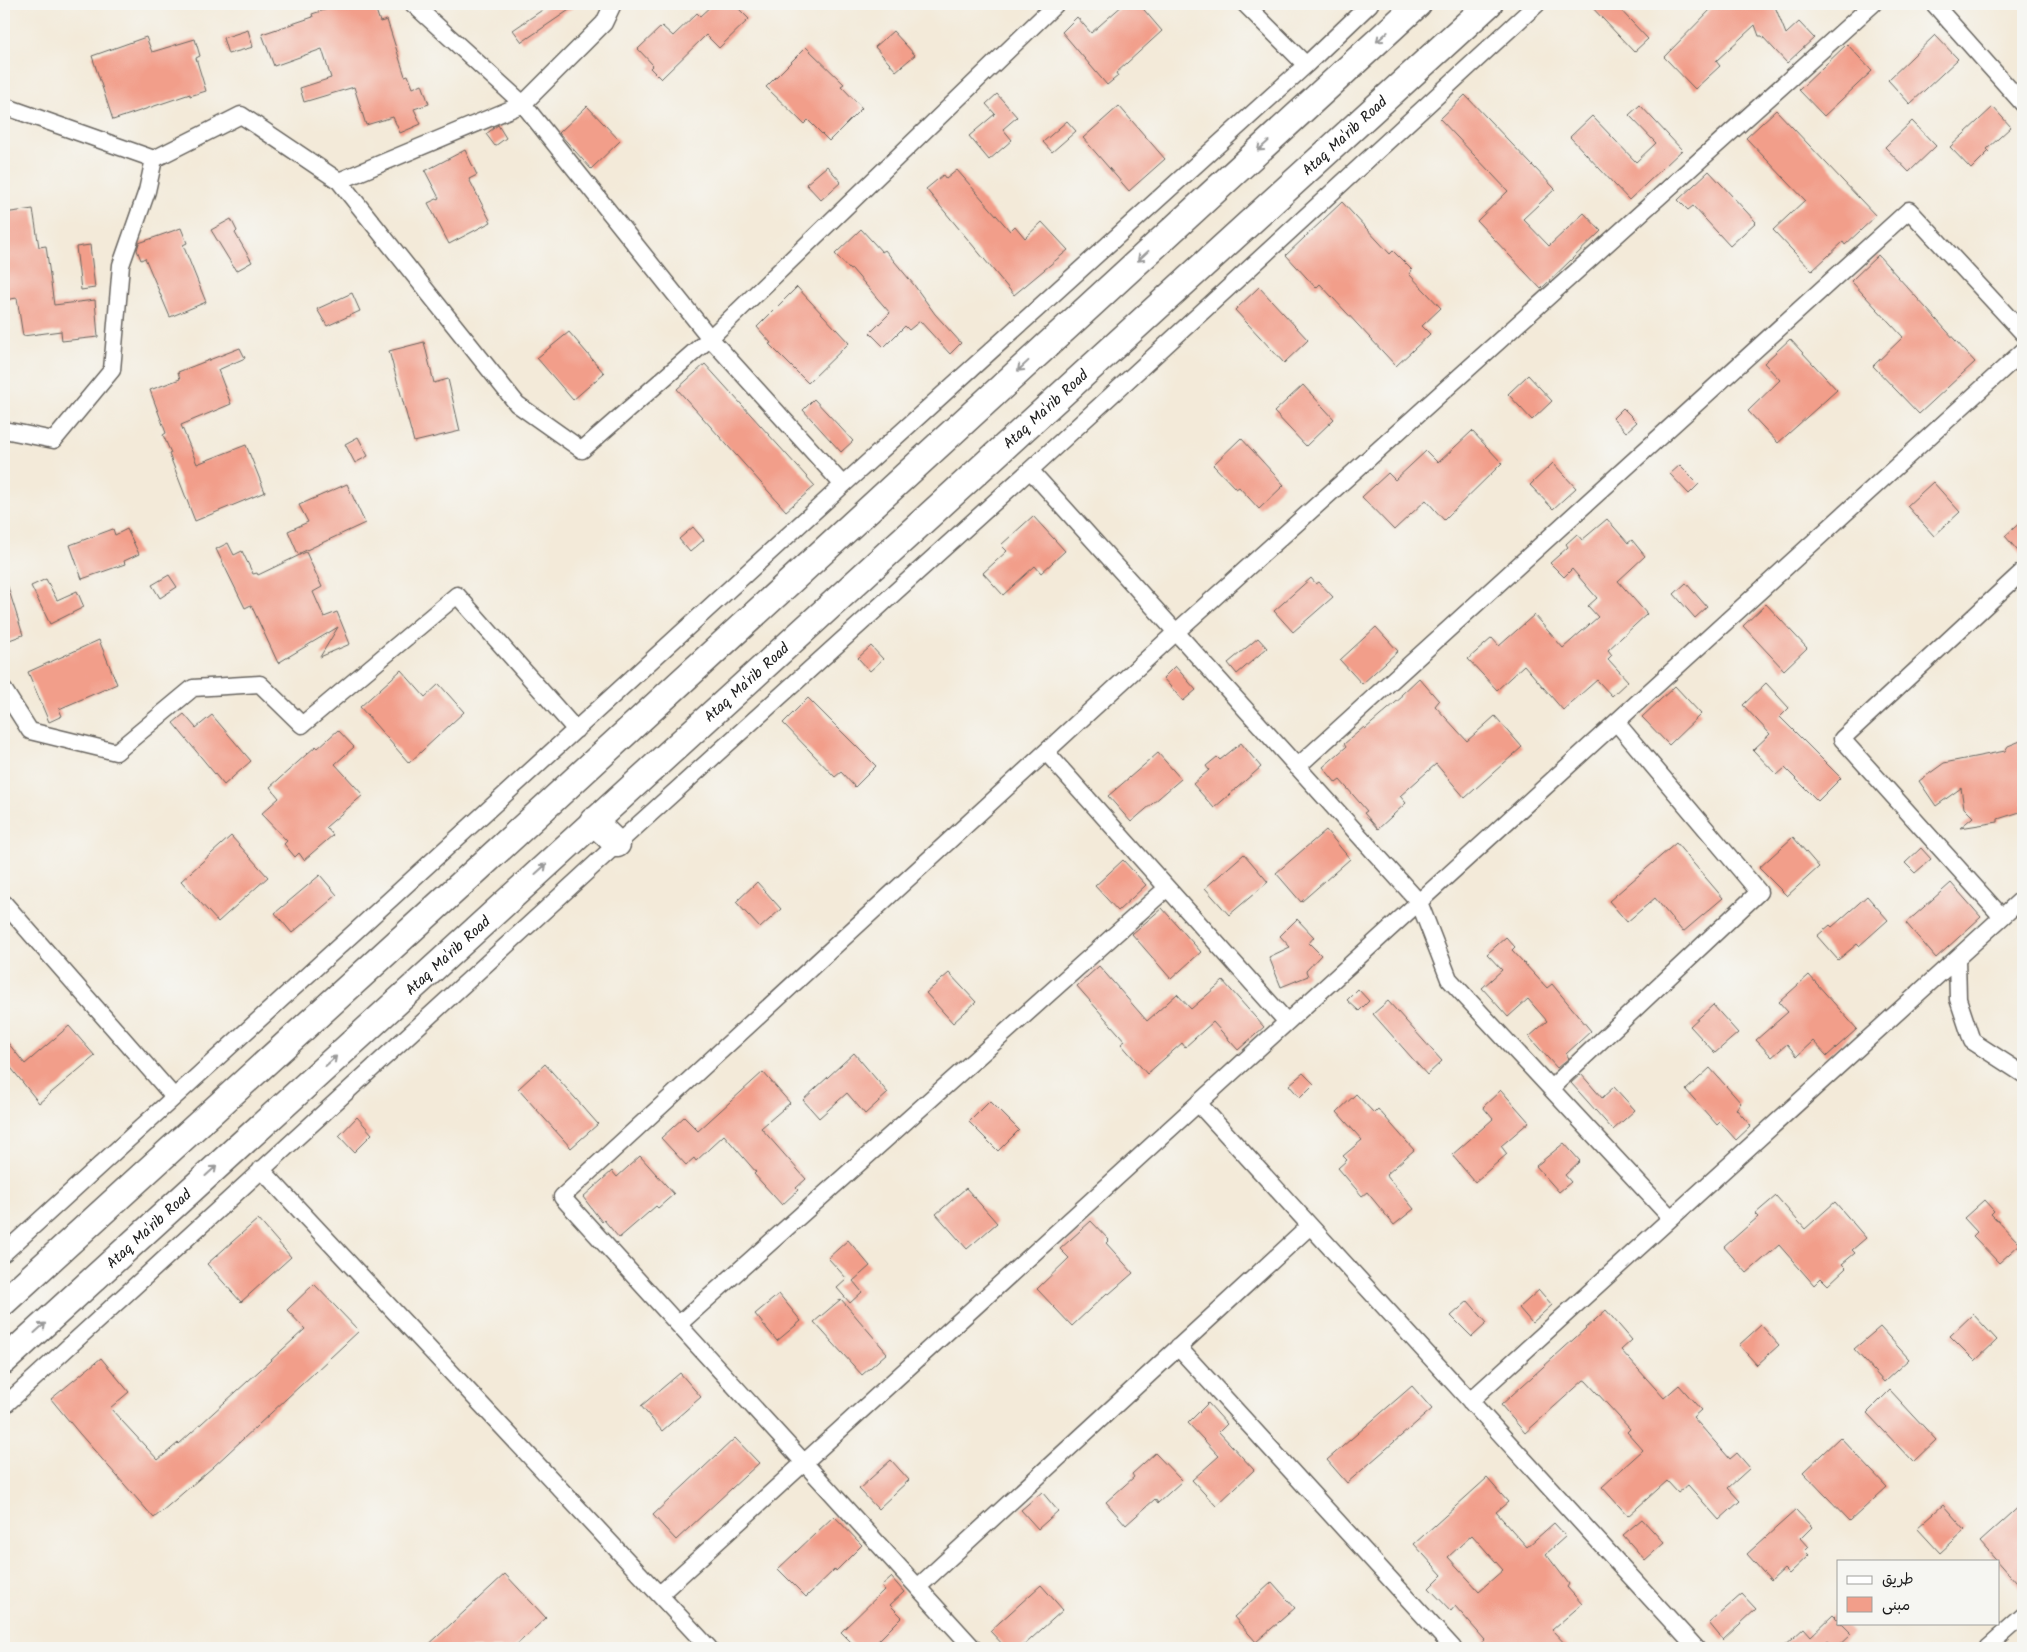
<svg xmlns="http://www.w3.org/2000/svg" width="2027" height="1652" font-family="Kalam,'Playpen Sans Arabic',sans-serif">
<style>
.building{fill:#f29e8a;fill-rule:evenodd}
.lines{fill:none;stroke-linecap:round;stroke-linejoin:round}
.minor-casing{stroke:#67645e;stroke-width:19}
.primary-casing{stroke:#67645e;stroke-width:29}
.minor{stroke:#fff;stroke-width:16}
.primary{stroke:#fff;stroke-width:26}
.oneway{stroke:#999}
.labels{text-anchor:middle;stroke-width:5;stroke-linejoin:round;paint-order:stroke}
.street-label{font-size:15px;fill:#1c1c1c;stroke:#f6f6f2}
</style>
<rect width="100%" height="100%" fill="#f6f6f2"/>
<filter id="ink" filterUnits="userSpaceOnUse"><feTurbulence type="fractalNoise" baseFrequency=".02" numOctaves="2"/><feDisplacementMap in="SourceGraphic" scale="10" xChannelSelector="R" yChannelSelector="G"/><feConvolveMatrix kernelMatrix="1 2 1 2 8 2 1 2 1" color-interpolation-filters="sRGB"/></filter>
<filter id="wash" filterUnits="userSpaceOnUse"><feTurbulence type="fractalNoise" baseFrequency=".0096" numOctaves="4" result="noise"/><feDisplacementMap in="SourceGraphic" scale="20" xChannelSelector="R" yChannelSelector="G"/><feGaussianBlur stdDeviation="1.12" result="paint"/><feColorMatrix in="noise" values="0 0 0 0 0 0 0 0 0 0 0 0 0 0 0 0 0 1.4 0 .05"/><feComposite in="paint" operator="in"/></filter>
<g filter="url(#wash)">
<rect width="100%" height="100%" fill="#f3ead9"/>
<g id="blocks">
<path class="building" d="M343,4H374L380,22L387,20L405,76L408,75L413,88L422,84L429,104L414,109L421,124L400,133L393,117L366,125L354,87L304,102L300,88L331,78L322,49L274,66L262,34L313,17L312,14Z
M551,4H578L522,42L513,30Z
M713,4H734L749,19L719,48L706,35L661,79L650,68L653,65L638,49L662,26L673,36L697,13L700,16Z
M1124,4H1139L1162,31L1116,73L1118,76L1107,85L1062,32L1077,17L1091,33Z
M1589,4H1615L1648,39L1634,52Z
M1716,4H1774L1786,34L1799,22L1814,38L1787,63L1762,36H1759L1755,25L1716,61L1720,66L1695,89L1664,57Z
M248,30L253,47L228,54L223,38Z
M893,31L915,55L896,71L875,47Z
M1935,35L1958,59L1910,104L1888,80Z
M146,37L152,52L195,39L200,56L196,58L206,91L190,96V94L113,120L92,56Z
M1847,44L1872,71L1824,116L1799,90Z
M806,47L844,84L841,86L862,108L829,141L808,120L804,124L766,87Z
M997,94L1017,117L1003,129L1012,140L989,160L969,136L995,114L986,104Z
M1465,95L1555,189L1523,219L1549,246L1584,213L1601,231L1541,289L1477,221L1508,191L1440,119Z
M1640,105L1682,150L1629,200L1570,137L1592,116L1636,162L1656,143L1629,115Z
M587,106L620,141L591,169L559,133Z
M1119,106L1165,159L1129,191L1083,138Z
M1993,107L2011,127L1987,149L1989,151L1971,169L1950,147Z
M1776,110L1876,216L1845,245L1843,242L1812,271L1773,230L1805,200L1746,138Z
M1067,121L1076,131L1052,152L1043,142Z
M1912,121L1936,146L1909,172L1885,147Z
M498,125L506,138L495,146L486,134Z
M465,150L477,175L469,179L491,222L449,244L428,203L439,198L425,171Z
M827,166L841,182L821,200L806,184Z
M957,170L1010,231L1015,226L1025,238L1042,222L1068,250L1014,295L926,189L943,175L946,179Z
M1709,171L1756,222L1730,246L1693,206L1688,210L1678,200Z
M1342,202L1390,254L1393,251L1412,270L1409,274L1441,308L1422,326L1430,334L1396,366L1320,284L1316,288L1286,255Z
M33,209L39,247L46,246L54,305L95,300L98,337L62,341L61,331L23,336L17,298L4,300V213Z
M231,219L237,231L235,233L252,262L236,271L211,230Z
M181,228L187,243L183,245L206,302L170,317L145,258L141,260L137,250L139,243Z
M861,229L882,252L885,250L914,285L935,314L961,343L950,354L920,321L909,330L905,326L884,347L870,333L890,313L852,269L850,270L835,254Z
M90,245L95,288L81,290L76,247Z
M1878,255L1975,362L1919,414L1873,366L1903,337L1851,281Z
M797,287L849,343L808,383L769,344L771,343L757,327Z
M1259,287L1308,340L1284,363L1235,310Z
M352,293L360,311L327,326L317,309Z
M569,332L604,373L573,400L537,358Z
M1790,339L1837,390L1778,443L1748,411L1780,380L1764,363Z
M424,342L434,383L448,379L460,431L414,442L389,351Z
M240,348L245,358L218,370L231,404L181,425L197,464L246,445L265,492L195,521L169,454L171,453L163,435L166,433L150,390L180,379L178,372Z
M705,364L815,486L786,511L677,389Z
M1528,375L1552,401L1532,420L1508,394Z
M1303,385L1334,419L1306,446L1274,412Z
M814,399L853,441L841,452L803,410Z
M1623,408L1637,422L1626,432L1613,418Z
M1472,431L1502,463L1444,520L1426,500L1394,530L1362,497L1388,473L1395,480L1426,451L1438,463Z
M358,437L368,456L355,463L345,444Z
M1241,438L1284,485L1259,509L1239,487L1236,489L1213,465Z
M1553,463L1576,488L1553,509L1530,485Z
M1680,465L1699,484L1689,494L1670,474Z
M1933,482L1960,512L1934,536L1907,506Z
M347,484L365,523L298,554L288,531L308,522L299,505Z
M1033,516L1065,551L1041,573L1035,566L1003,595L983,573L1007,551L1001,545Z
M1607,519L1628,543L1632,540L1645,556L1618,581L1647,614L1608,650L1612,655L1608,659L1628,681L1612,696L1597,680L1563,710L1524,665L1497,690L1468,659L1492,638L1499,646L1534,615L1563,648L1598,617L1588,606L1597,598L1572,569L1564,577L1550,563L1568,547L1566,544L1577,534L1582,540Z
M2023,520V557L2005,536Z
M693,527L704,540L690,552L679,539Z
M113,529L115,535L127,529L139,554L124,561L125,564L82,579L70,545Z
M228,543L234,555L242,551L253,574L257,573L258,575L306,552L322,587L313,592L324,617L337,612L350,644L320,657L338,627L278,663L251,605L245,608L216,549Z
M169,575L177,587L160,598L152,585Z
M1311,578L1316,584L1319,582L1333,597L1293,632L1274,611Z
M46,579L57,600L77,591L84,607L50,624L31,586Z
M1686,583L1707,607L1695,618L1674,594Z
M4,584H7L23,635L4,642Z
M1766,604L1807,648L1784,670L1743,626Z
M1376,627L1398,651L1362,684L1340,660Z
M1258,638L1267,648L1237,674L1228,663Z
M99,640L117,684L59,709L62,716L49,722L28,672Z
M871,646L883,659L870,671L858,658Z
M1175,666L1196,690L1183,701L1163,678Z
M401,670L425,697L439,684L464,712L409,763L360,707Z
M1419,678L1439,701L1435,706L1467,741L1495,716L1522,747L1465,798L1436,764L1400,796L1406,803L1378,829L1364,813L1367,811L1340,780L1336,783L1323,767L1346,747L1344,744L1364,727L1365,729L1402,697L1401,695Z
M1766,683L1789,708L1780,717L1841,778L1818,801L1785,768L1777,775L1753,750L1770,734L1743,705Z
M1675,686L1701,714L1669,745L1642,717Z
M808,698L876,766L855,787L841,772L835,777L783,723Z
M184,714L196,728L212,715L251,761L224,785L173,723Z
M338,730L354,747L335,764L363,795L326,827L333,835L304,860L299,853L295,857L284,844L287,841L261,814L279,798L270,787L316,746L318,748Z
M2023,740V811L1998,819V822L1960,828L1973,817L1964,808L1961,788L1936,806L1919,781L1944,763L2005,751L2008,746Z
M1241,743L1261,767L1214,808L1193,784L1209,770L1206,766L1217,757L1220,760Z
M1158,753L1181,779L1131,822L1108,796Z
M1326,830L1350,859L1301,902L1276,873Z
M231,836L268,877L218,922L181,881Z
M1793,837L1819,867L1787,896L1759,868Z
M1676,843L1723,898L1683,932L1655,898L1627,922L1609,901Z
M1921,848L1931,859L1915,873L1905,863Z
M1244,854L1268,882L1229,915L1205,888Z
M1123,860L1146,885L1118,911L1095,886Z
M320,875L337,895L292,933L275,913Z
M757,882L781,909L760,928L736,902Z
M1951,883L1981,917L1936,958L1906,923Z
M1867,896L1888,920L1859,946L1857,944L1838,960L1817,936L1830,925L1832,927Z
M1162,908L1201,952L1171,979L1132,934Z
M1297,919L1314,937L1309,943L1321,955L1306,971L1308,976L1281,987L1269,957L1290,947L1280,936Z
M1506,937L1515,947L1512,950L1547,988L1552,984L1591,1031L1566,1054L1569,1058L1557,1068L1529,1037L1547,1021L1528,999L1508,1017L1482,988L1502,970L1487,954Z
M1099,966L1147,1021L1177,994L1191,1009L1223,981L1264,1027L1238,1050L1213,1022L1185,1047L1182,1043L1147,1074L1121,1044L1125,1041L1077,986Z
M949,973L976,1002L953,1023L926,993Z
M1809,975L1857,1029L1827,1056L1813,1041L1797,1056L1787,1044L1772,1057L1756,1040L1788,1012L1779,1002Z
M1358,989L1369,1001L1359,1011L1347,1000Z
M1388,1001L1442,1061L1427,1075L1373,1014Z
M1713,1005L1738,1033L1715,1053L1690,1026Z
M69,1026L95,1056L39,1103L4,1059V1038L25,1064Z
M854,1053L888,1093L865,1114L847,1093L819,1118L803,1100Z
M545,1064L598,1124L571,1148L518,1089Z
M1710,1068L1741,1103L1736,1109L1751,1126L1736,1140L1720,1122L1717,1125L1686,1090Z
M763,1072L790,1103L761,1128L806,1179L796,1188L798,1190L782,1205L754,1174L756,1172L724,1135L696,1161L694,1158L686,1165L661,1138L684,1117L698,1131Z
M1303,1073L1314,1084L1300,1098L1289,1085Z
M1581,1074L1602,1098L1614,1087L1635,1110L1613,1130L1571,1083Z
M1501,1090L1529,1122L1501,1146L1507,1154L1475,1182L1452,1155L1493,1119L1483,1107Z
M1356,1094L1374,1113L1378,1109L1414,1150L1386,1175L1414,1209L1394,1225L1367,1192L1362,1196L1338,1168L1347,1160L1343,1156L1362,1140L1337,1112Z
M990,1101L1019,1130L998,1151L969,1122Z
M357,1117L372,1134L354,1152L339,1136Z
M1564,1143L1580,1161L1565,1175L1571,1182L1559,1192L1536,1166Z
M640,1156L674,1194L658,1208L656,1206L619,1238L604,1220L602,1222L583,1197L612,1171L617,1177Z
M966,1188L997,1223L967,1249L936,1214Z
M1776,1196L1805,1229L1835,1202L1866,1238L1852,1250L1855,1253L1842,1264L1846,1268L1828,1285L1821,1278L1814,1285L1779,1245L1747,1273L1724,1247L1758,1217L1755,1214Z
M1984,1200L1994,1211L1991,1214L2020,1244L1999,1263L1973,1236L1977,1232L1964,1218Z
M258,1219L291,1257L241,1302L207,1264Z
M1091,1221L1109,1240L1106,1243L1133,1273L1109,1294L1107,1293L1072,1326L1037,1289L1069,1258L1060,1249Z
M848,1240L870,1266L853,1281L862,1292L850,1303L837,1288L847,1279L828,1258Z
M314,1284L359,1331L213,1467L154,1518L79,1433L51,1399L101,1358L129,1392L110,1408L158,1460L178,1443L179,1444L305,1329L287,1310Z
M1539,1290L1552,1305L1532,1323L1519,1308Z
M779,1294L801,1321L777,1341L755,1314Z
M841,1299L887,1353L862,1375L814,1322Z
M1468,1301L1487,1323L1472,1337L1451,1316Z
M1606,1310L1632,1340L1621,1350L1664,1398L1679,1385L1701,1410L1693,1417L1730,1459L1737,1453L1750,1468L1728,1488L1740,1501L1719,1520L1688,1485L1678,1493L1667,1481L1628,1516L1602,1487L1643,1450L1627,1432L1630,1429L1586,1381L1584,1380L1525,1433L1501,1405Z
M1973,1314L1997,1340L1975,1361L1950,1336Z
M1761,1325L1779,1345L1757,1365L1739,1345Z
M1880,1327L1909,1359L1884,1382L1854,1349Z
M680,1373L701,1397L662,1431L641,1406Z
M1412,1386L1432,1409L1347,1483L1327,1460Z
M1890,1390L1936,1440L1913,1462L1867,1413Z
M1208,1403L1227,1424L1219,1432L1254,1470L1216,1506L1192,1480L1219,1456L1188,1423Z
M1840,1437L1887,1487L1850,1521L1803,1472Z
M735,1438L759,1463L676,1540L653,1515Z
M1155,1453L1182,1481L1158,1503L1155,1499L1126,1525L1106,1502L1134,1477L1132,1474Z
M891,1460L909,1480L878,1509L859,1489Z
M1487,1478L1508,1502L1496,1512L1527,1547L1554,1523L1566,1536L1546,1554L1569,1584L1567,1587L1582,1604L1552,1630L1569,1648H1476L1485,1640L1455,1606L1451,1611L1429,1588L1442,1575L1414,1544ZM1472,1535L1503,1570L1479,1591L1448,1557Z
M1042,1492L1058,1511L1038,1529L1021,1510Z
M2023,1503V1591L1980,1542Z
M1943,1505L1965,1530L1940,1553L1917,1528Z
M1796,1510L1812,1527L1801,1538L1809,1547L1805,1551L1809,1555L1789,1574L1784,1569L1771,1581L1747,1554Z
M834,1516L862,1545L836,1571L835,1569L806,1597L778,1569Z
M1642,1519L1664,1543L1645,1560L1623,1535Z
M505,1574L546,1618L513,1648H425Z
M891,1577L904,1592L890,1605L902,1617L871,1648H857L841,1632L884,1590L881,1586Z
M1272,1582L1295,1608L1256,1642L1234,1617Z
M1041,1585L1063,1610L1021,1648H1006L990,1631Z
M1742,1594L1756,1609L1723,1640L1709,1623Z
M1833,1615L1838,1620V1623H1841L1852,1634L1837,1648H1834L1827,1641L1821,1647L1823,1648H1782L1804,1628L1811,1636Z"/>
</g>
</g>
<g filter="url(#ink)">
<use href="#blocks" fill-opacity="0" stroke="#67645e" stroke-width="1"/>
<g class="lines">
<defs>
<path id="minor" d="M413,4L523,104L710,338L843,485
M1245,4L1306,65
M1934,4L2023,104
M4,106L154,159L241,115L339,181L523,104L604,23L613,4
M339,181L517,404L582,450L710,338L1056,4
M4,430L54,440L112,370L121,265L147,191L154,159
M1030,470L1419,902L1449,979L1671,1218
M4,690L30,731L116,752L193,688L260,684L302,725L457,595L576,730
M1046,752L1287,1022
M1297,767L1909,210L2023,333
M4,903L174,1097
M2002,917L1842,739L2023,571
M1957,958L1958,999L1972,1041L2023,1074
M1551,1088L1759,892L1616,722
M1198,1103L1696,1648
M261,1169L709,1648
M4,1253L843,485L1306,65L1370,4
M679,1324L1167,888
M1178,1347L1453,1648
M1470,1401L2023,898
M4,1406L617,844L1030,470L1537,4
M918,1587L1310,1226
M660,1594L2023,351
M973,1648L562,1197L1175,633L1873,4
M1987,1648L2023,1616"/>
<g id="primary">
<path d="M593,821L617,844"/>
<path d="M4,1302L480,867L1418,4"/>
<path id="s1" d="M4,1361L1489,4"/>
</g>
</defs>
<use href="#minor" class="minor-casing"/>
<use href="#primary" class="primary-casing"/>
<use href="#minor" class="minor"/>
<use href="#primary" class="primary"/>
</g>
<defs><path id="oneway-shaft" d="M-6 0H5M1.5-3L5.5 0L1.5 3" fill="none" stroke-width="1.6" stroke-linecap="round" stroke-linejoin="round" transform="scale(1.25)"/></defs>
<g class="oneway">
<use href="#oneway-shaft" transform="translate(1382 37) rotate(138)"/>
<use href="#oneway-shaft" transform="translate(1263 146) rotate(138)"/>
<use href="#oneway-shaft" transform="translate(1143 256) rotate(137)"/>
<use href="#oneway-shaft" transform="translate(1023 366) rotate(137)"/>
<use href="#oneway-shaft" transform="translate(541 869) rotate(-42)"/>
<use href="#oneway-shaft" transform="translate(331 1061) rotate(-42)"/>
<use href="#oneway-shaft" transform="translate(211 1171) rotate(-42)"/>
<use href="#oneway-shaft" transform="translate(40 1328) rotate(-42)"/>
</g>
</g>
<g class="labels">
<g class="street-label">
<text dy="5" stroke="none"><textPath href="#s1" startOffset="1816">Ataq Ma'rib Road</textPath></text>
<text dy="5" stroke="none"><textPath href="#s1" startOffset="1411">Ataq Ma'rib Road</textPath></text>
<text dy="5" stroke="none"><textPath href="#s1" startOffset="1006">Ataq Ma'rib Road</textPath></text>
<text dy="5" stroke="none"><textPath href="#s1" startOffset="601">Ataq Ma'rib Road</textPath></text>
<text dy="5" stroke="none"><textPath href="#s1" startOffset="196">Ataq Ma'rib Road</textPath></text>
</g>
</g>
<rect width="2027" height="1652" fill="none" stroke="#f6f6f2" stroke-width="20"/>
<rect x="1837" y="1560" width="162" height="65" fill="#f6f6f2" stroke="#9f9f9c"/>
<rect x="1847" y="1576" width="25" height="8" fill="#ffffff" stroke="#9f9f9c"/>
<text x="1882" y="1584" font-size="15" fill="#1c1c1c">طريق</text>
<rect x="1847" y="1597" width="25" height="15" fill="#f29e8a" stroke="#9f9f9c"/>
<text x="1882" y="1610" font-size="15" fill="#1c1c1c">مبنى</text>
</svg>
